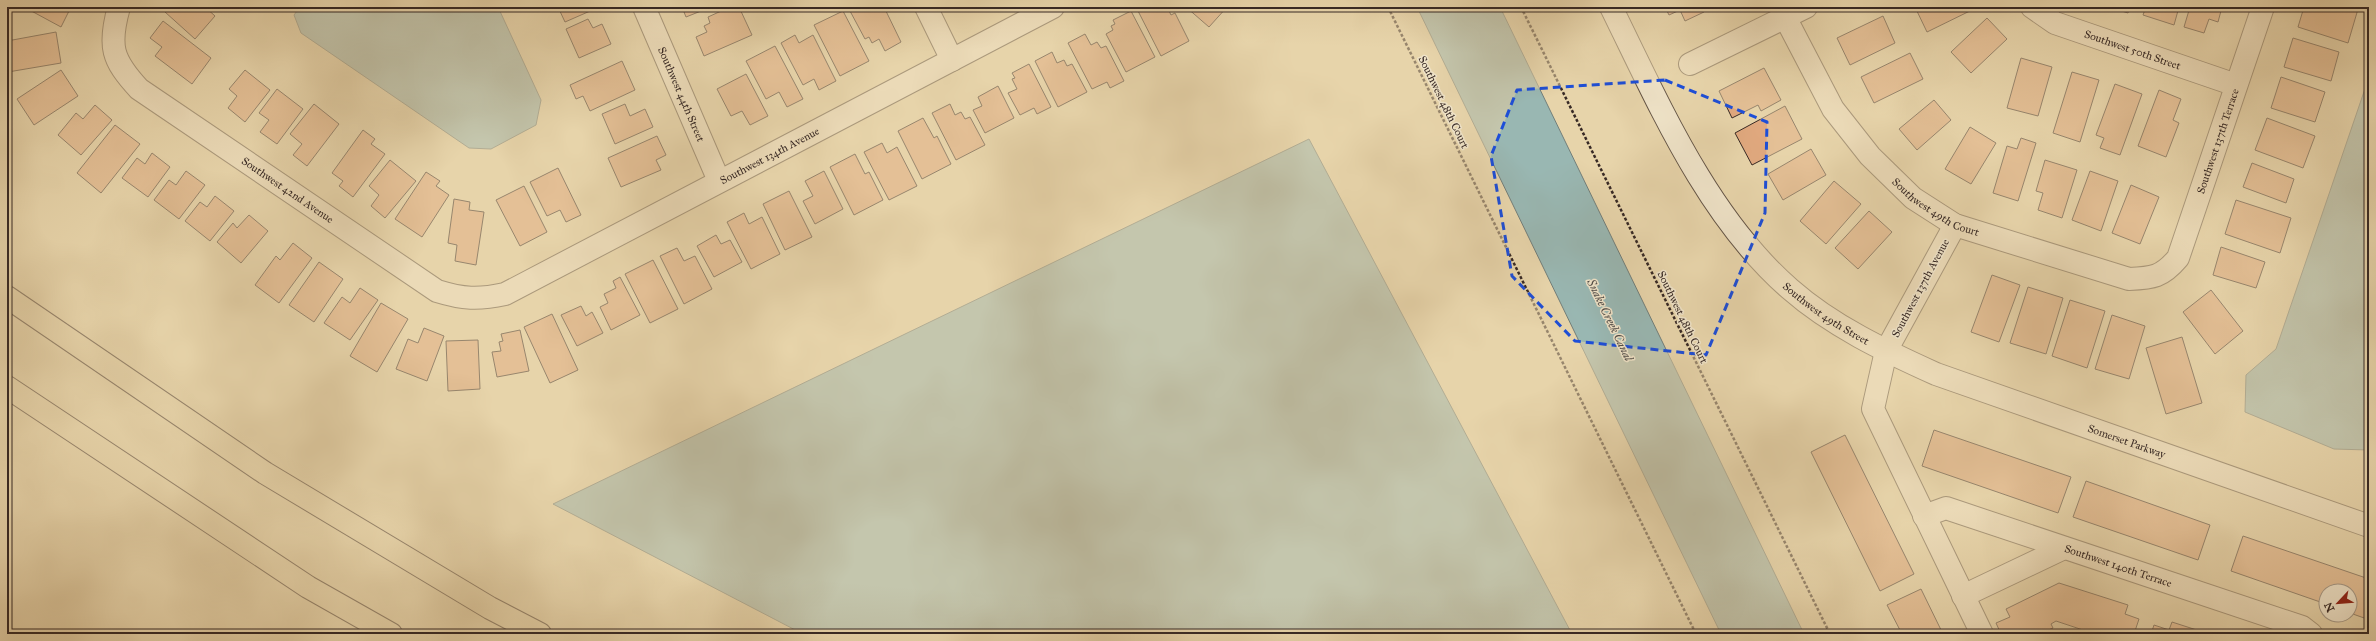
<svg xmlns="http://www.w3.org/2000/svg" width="2376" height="641" font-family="'IM FELL Great Primer',serif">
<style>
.water{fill:#99b7b2;stroke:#727e7a}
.building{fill:#e1a97f;stroke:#372925}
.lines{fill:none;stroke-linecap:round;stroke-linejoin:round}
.minor-casing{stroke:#635446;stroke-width:24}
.highway-casing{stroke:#372925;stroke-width:24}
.path{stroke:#372925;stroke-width:2.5;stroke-dasharray:3 2;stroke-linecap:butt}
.minor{stroke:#efe3c8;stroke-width:22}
.highway{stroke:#e7d4aa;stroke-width:22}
.marked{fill:none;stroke:#1d4ed8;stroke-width:3;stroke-dasharray:8 5;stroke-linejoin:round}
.labels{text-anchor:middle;stroke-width:3;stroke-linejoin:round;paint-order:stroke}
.street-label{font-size:11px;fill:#372925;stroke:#efe3c8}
.water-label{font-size:12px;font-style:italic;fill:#504c48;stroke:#efe3c8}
</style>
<rect width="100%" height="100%" fill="#e7d4aa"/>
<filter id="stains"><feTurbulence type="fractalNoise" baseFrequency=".005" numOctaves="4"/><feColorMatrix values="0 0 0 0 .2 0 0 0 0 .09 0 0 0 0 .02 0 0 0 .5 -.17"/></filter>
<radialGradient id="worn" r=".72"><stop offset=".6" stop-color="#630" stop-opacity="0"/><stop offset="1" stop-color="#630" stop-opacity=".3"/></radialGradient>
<path class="water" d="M300,7H498L541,100L536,125L491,149L469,148L301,33L294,15Z
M1417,7H1500L1804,634H1721Z
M2369,77V450L2334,449L2245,412L2246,375L2276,349Z
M1309,139L1572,634H803L553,504Z"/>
<path class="building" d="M24,7H71L61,27Z
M169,7H205L215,16L195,39L165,12Z
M558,7H596L597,8L565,22Z
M682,7H711L686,17Z
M730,7H739L752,35L704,56L696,37L707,32L704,26L710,23L708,17Z
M857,7H884L901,42L885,51L879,39L872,43L869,37L865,39L850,11Z
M1136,7H1167L1171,15L1175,13L1189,41L1161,56Z
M1186,7H1227L1209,27Z
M1665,7H1701L1704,12L1685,21L1680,10L1669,15Z
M1915,7H1978L1927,32Z
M2109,7H2130L2128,13Z
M2146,7H2179L2174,25L2143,15Z
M2190,7H2222L2218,22L2209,19L2204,33L2184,27Z
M2304,7H2351L2358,9L2348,43L2298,27Z
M843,11L869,61L840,76L814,25Z
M1131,11L1155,57L1126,72L1106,34L1113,30L1111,26L1115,24L1113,20Z
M1883,16L1895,43L1850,65L1837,38Z
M1987,18L2007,39L1971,73L1951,52Z
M588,19L593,28L602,24L611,44L579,58L566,29Z
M163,21L211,58L192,84L155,56L162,47L150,38Z
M56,32L61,63L8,72L7,41Z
M1085,34L1091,45L1097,42L1101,48L1106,46L1124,81L1110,88L1107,82L1092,89L1068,43Z
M795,35L799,43L813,35L836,81L819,90L814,79L803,85L781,43Z
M2293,38L2339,52L2331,81L2284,67Z
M775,46L803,99L787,107L779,92L766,99L746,61Z
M1052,52L1057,63L1064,60L1067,66L1072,64L1087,92L1058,107L1035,61Z
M1910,53L1923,79L1874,103L1861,77Z
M2021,58L2052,67L2038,116L2007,108Z
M622,61L635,90L590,111L583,96L576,99L570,85Z
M1029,64L1051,107L1037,114L1034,108L1020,115L1008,93L1017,89L1012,79L1015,78L1012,73Z
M1764,68L1781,100L1761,111L1758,105L1732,118L1719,91Z
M61,70L78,96L34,125L17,99Z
M245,70L270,90L245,122L228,108L237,96L229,89Z
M2072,72L2099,80L2080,142L2053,133Z
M746,74L768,116L750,125L742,111L731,116L717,89Z
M2281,77L2325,92L2315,122L2271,108Z
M2115,84L2142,94L2120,155L2100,148L2104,138L2096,135Z
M998,86L1014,118L985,133L973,110L982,106L978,97Z
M277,89L303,109L277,144L260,132L269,120L259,113Z
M2159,90L2181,99L2173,120L2179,123L2166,157L2138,146Z
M1934,100L1951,120L1917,150L1899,129Z
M314,104L339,124L307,166L293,155L302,144L290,134Z
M625,104L630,116L645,109L653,127L615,144L602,114Z
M950,104L955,115L961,112L965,119L970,117L985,145L956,160L932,113Z
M95,105L112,120L81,155L58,135L76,113L83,119Z
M1785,106L1802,139L1752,165L1735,133Z
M923,118L934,138L937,136L951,164L922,179L898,131Z
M2267,118L2315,136L2303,168L2255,150Z
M115,125L140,144L101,193L77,173Z
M1970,127L1996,143L1971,184L1945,169Z
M363,130L375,139L371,144L385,154L353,197L339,186L343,181L332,173Z
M657,136L666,155L656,160L661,170L621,187L608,158Z
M2021,138L2036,143L2018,201L1993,193L2007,146L2017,149Z
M882,143L887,153L897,147L917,186L889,200L864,152Z
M1811,149L1826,175L1783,200L1768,174Z
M152,153L170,167L148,197L122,178L137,158L145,164Z
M855,154L865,174L869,172L883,200L854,215L830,167Z
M390,160L416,181L385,218L371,206L379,195L369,186Z
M2045,160L2077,170L2062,218L2038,210L2043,193L2036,191Z
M2252,163L2294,179L2286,203L2243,187Z
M558,168L581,215L566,222L560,210L547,216L530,182Z
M186,171L205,185L179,219L154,200L169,180L176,185Z
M824,171L843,209L815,224L803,201L813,196L805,181Z
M2090,171L2118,181L2101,231L2072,220Z
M426,172L440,181L436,186L449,195L422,237L395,219Z
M1834,181L1861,204L1826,244L1800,221Z
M2131,185L2159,197L2140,244L2112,233Z
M524,186L547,232L520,246L496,200Z
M789,191L812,237L785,250L763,204Z
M215,196L234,211L210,241L185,221L200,202L207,207Z
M454,199L470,202L469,210L484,212L476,265L455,261L457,245L448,243Z
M2236,200L2291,218L2280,253L2225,234Z
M1869,211L1892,232L1858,269L1835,248Z
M744,213L749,224L762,217L780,254L751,269L727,222Z
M249,215L268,231L241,263L217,242L233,223L237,228Z
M716,235L721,244L730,240L742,262L714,277L697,246Z
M293,243L312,258L279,303L255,285L276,256L280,260Z
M2221,247L2265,262L2256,288L2213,275Z
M677,248L684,261L695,256L712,289L684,304L660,256Z
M653,260L678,309L650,323L625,274Z
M319,262L343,279L314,322L289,305Z
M1992,275L2020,285L1999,342L1971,332Z
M620,277L640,315L611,330L600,307L608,303L604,294L616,288L613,281Z
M2028,287L2063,298L2046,354L2010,343Z
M360,288L378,300L350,340L324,323L342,297L350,303Z
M2211,290L2243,331L2215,354L2183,312Z
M2070,300L2105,311L2087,368L2052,356Z
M381,303L408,319L377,372L350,356Z
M581,306L586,316L592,312L603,333L577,346L561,315Z
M552,314L578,370L550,383L524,327Z
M2112,315L2145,326L2129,379L2095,369Z
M424,328L444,336L427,381L396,369L408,339L418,343Z
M520,330L529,371L497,377L492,352L501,351L499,342L503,341L501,334Z
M2182,337L2202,403L2166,414L2146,348Z
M478,340L480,389L448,391L446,341Z
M1934,430L2071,477L2058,513L1922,466Z
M1845,435L1914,574L1880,591L1811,452Z
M2086,481L2210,525L2198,560L2073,517Z
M2243,536L2369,579L2367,619L2350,613V591H2326V604L2231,571Z
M2059,583L2128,605L2125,614L2139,619L2134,634H2095L2056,621L2051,624L2053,628L2039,634H2001L1996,623L2010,617L2006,609Z
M1921,589L1943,634H1902L1887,605Z
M2172,622L2209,634H2151L2154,625L2169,630Z"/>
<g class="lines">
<defs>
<g id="minor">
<path id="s1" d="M119,7C108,46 112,60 139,89L437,291C463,299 478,300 505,294L1053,7"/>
<path id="s2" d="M644,7L719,181"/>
<path d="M926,7L952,60"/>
<path id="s3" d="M1611,7C1659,104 1707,217 1790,289C1832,326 1885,351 1936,374L2369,526"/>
<path id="s4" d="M2032,7L2055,23L2236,85"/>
<path id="s5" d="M1785,17L1833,109L1870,156L1913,198L1955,225L2129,279C2153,278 2162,277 2178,258L2263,7"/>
<path d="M1690,64L1806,7"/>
<path d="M1955,225L1886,351L1873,409L1982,634"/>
<path id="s6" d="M1924,516L1946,508L2302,627L2311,634"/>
<path d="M1963,596L2064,548"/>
</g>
<path id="highway" d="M7,297L265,473L490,608L540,634
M7,387L308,587L391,634"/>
</defs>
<use href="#minor" class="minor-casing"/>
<use href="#highway" class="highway-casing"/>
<path class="path" d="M1388,7L1696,634
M1521,7L1830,634"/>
<use href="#minor" class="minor"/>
<use href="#highway" class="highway"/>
</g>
<path d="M0 0H2376V641H0ZM1665,80L1767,122L1765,213L1706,355L1575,341L1512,276L1491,156L1517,90Z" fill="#e7d4aa" fill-opacity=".55" fill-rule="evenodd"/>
<path class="marked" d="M1665,80L1767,122L1765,213L1706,355L1575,341L1512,276L1491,156L1517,90Z"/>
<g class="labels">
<g class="street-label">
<text dy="4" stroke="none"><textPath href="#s4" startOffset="110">Southwest 50th Street</textPath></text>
<text dy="4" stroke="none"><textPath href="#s2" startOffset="95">Southwest 44th Street</textPath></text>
<text transform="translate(1444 102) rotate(64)" y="4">Southwest 48th Court</text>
<text dy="4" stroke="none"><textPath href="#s5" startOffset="635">Southwest 137th Terrace</textPath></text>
<text dy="4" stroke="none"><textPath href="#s1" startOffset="818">Southwest 134th Avenue</textPath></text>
<text dy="4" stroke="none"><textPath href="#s1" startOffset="270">Southwest 42nd Avenue</textPath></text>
<text dy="4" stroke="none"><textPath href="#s5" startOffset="248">Southwest 49th Court</textPath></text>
<text transform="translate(1920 288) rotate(-62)" y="4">Southwest 137th Avenue</text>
<text dy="4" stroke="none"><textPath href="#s3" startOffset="380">Southwest 49th Street</textPath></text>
<text transform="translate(1683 317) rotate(64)" y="4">Southwest 48th Court</text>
<text dy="4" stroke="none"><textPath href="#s3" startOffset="708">Somerset Parkway</textPath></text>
<text dy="4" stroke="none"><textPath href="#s6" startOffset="205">Southwest 140th Terrace</textPath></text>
</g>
<g class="water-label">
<text transform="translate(1610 320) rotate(64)" y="4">Snake Creek Canal</text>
</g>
</g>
<rect width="2376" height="641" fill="none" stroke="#e7d4aa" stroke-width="24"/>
<rect x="8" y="8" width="2360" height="625" fill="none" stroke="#372925" stroke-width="2"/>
<rect x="12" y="12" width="2352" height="617" fill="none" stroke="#372925"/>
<g transform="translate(2338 603) rotate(244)"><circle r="19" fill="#efe3c8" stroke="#a59987"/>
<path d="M0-3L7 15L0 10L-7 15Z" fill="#8f2418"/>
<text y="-6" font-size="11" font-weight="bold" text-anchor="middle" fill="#372925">N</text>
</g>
<rect width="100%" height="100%" filter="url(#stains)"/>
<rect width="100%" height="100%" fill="url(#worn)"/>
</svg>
